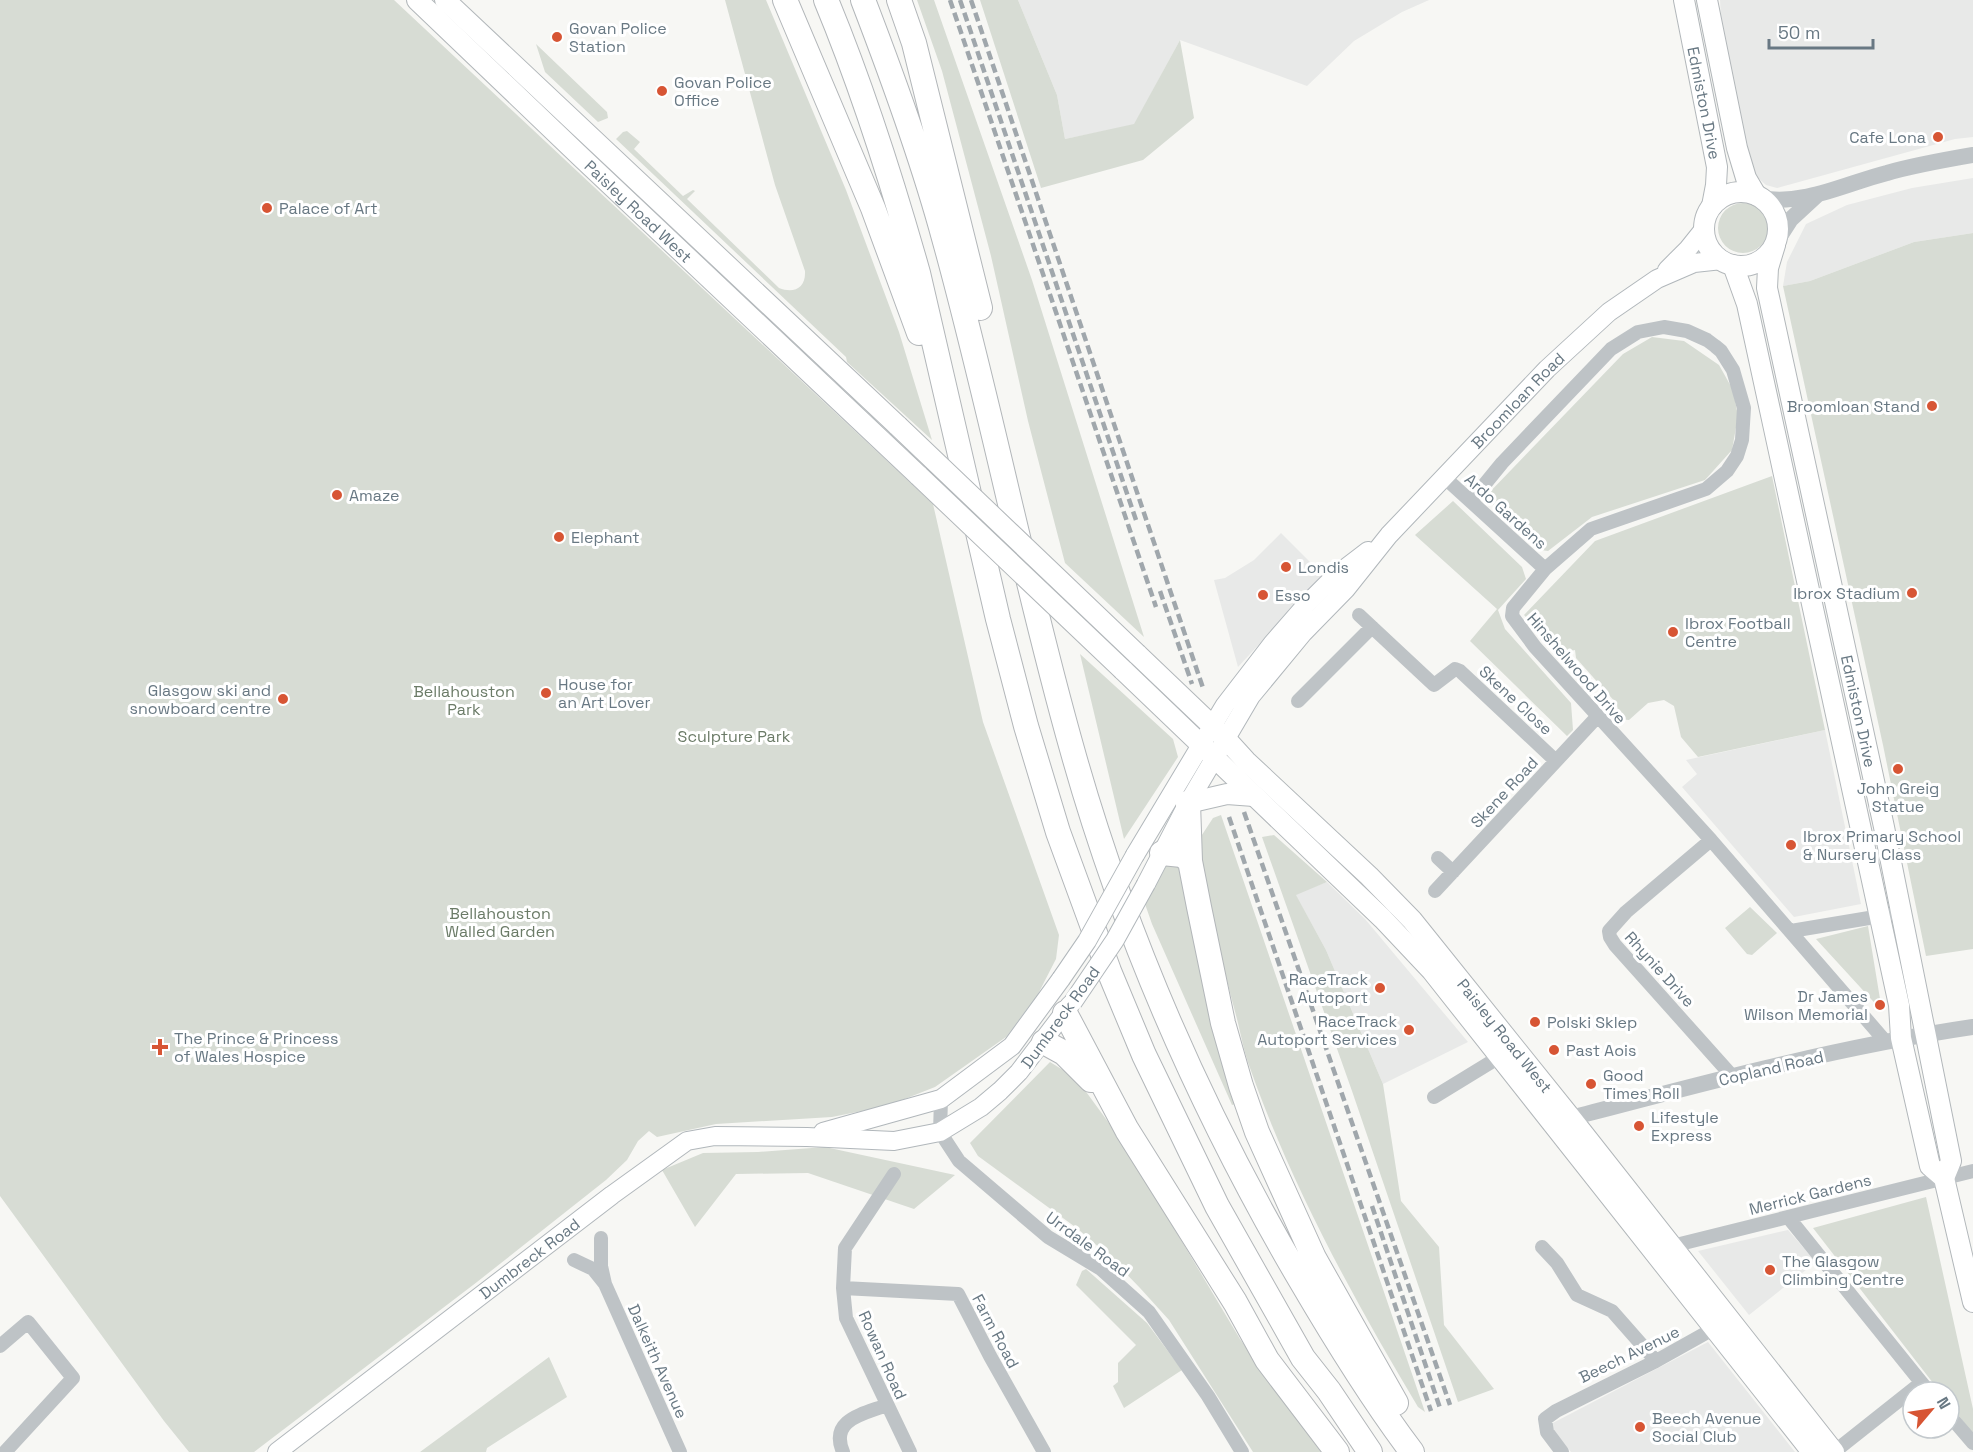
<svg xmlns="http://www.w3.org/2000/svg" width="1973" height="1452" font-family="'Space Grotesk',sans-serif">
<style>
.built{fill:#e8e9e8}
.green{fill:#d7dcd4}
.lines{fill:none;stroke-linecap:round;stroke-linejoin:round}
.secondary-casing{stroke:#b1b7bb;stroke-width:20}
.primary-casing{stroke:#b2b7ba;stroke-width:22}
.motorway-casing{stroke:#b2b6b9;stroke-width:26}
.minor{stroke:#bec3c6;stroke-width:14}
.tertiary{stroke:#bec3c6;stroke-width:16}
.secondary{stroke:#fff;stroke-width:18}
.primary{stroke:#fff;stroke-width:20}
.motorway{stroke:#fff;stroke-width:24}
.rail{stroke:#a0a7ac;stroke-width:4.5;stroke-dasharray:9 4.5;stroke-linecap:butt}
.secondary-bridge-casing{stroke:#b1b7bb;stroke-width:20;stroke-linecap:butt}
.primary-bridge-casing{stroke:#b2b7ba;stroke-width:22;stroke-linecap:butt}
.secondary-bridge{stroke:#fff;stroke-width:18}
.primary-bridge{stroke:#fff;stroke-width:20}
.poi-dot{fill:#d75534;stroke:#fff;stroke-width:2}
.labels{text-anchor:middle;stroke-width:6;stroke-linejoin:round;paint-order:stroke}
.poi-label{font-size:16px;fill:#687883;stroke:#fff;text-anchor:start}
.street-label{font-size:16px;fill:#687883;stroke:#fff}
.park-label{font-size:16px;fill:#6b7b67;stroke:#fff}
</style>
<rect width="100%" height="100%" fill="#f7f7f4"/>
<path class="built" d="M1018,0H1429L1402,12L1354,41L1307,86L1180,40L1134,125L1065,139L1057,95Z
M1720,0H1973V137L1955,139L1777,188L1766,185L1757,177L1751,169L1723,47Z
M1973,178V233L1914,242L1810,281L1783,286L1787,262L1806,224L1847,205L1912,188Z
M1281,533L1323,575L1238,667L1214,580L1225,578L1254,560Z
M1825,730L1861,904L1794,917L1682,787L1697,774L1686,760Z
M1327,882L1365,919L1468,1042L1383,1084L1326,950L1295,894Z
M1788,1230L1816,1262L1749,1315L1698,1251Z
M1708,1342L1795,1452H1571L1549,1425Z"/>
<path class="green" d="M0,0H394L933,504L983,722L1059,935L1056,959L1037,996L1006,1037L935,1087L887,1106L832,1117L716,1124L657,1137L649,1131L638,1141L627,1160L606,1180L477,1282L254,1452H189L164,1421L0,1196Z
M725,0H766L846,190L899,332L932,440L847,362L846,357L616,139L623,132L627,131L640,142L634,149L683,196L693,190L695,191L687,199L779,288C794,294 806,288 805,271L775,185Z
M917,0H934L1032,280L1144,637L1065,563L1028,421L991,256L942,71Z
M980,0H1018L1057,95L1065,139L1134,124L1180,40L1194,118L1143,160L1041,188Z
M536,44L607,112L608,118L598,122L545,72Z
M1718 228a25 25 0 1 1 50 0a25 25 0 1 1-50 0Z
M1973,233V949L1926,956L1883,745L1783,286L1810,281L1914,242Z
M1652,337L1684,341L1719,365L1733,390L1738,416L1732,450L1705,480L1592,517L1548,551L1541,550L1485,497L1623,354Z
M1772,476L1825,730L1698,757L1681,737L1674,706L1664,700L1648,703L1629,720L1619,719L1617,704L1576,658L1575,650L1561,653L1524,615L1595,541Z
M1453,501L1522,567L1526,579L1498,610L1505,629L1571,703L1573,730L1567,736L1470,641L1497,609L1415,535Z
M1080,654L1173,739L1178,757L1124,839Z
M1221,815L1425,1412L1418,1407C1353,1298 1292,1187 1250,1068C1244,1052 1241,1035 1237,1019C1221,960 1209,901 1198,841L1213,818Z
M1274,835L1327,882L1296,895L1326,950L1383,1084L1401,1201L1439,1247L1444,1325L1494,1389L1458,1402L1352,1091L1262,837Z
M1168,863H1176L1184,879L1242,1102L1232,1105L1152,924L1145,904Z
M1750,907L1777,933L1752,955L1747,954L1725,928Z
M1868,926L1882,1011L1816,939Z
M1050,1062L1076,1078L1122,1141L1240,1339L1321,1452H1253L1169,1320L1140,1288L1110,1257L1078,1229L978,1156L970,1143Z
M825,1147L955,1175L914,1209L808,1173L736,1174L695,1227L662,1170L703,1153L758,1152Z
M1926,1197L1973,1409V1434L1949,1403V1392H1940L1813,1228Z
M1086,1269L1147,1323L1182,1370L1124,1408L1113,1386L1118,1382V1363L1136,1345L1076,1285L1082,1271Z
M549,1357L567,1397L487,1448L486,1452H420Z"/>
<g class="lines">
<defs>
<g id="secondary">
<path d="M1667,270L1688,249L1704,229"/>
<path d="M1135,855L1225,705L1272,644L1306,605L1334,577L1368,551"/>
<path id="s1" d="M1146,884L1188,803L1251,696L1303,633L1346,589L1389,535L1547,369L1609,312L1657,279L1694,263L1722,260"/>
<path d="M823,1132L941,1099L1012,1046L1061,979"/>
<path id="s2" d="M277,1452L612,1195L687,1141L715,1136L807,1137L894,1141L940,1132L981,1107L1000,1091L1019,1072L1070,1005"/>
</g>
<g id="primary">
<path id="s3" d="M417,0L581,157L919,476"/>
<path d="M445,0L898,426"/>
<path id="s4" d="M1684,0L1717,167L1716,185L1712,206"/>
<path d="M1707,0L1737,148L1746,178L1756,195"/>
<circle cx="1741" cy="229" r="37"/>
<path id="s5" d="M1775,245L1768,268L1767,288L1884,827L1951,1161L1944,1178"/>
<path d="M1733,265L1747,304L1899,1005L1901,1038L1930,1166L1944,1178L1973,1302"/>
<path id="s6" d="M1137,654L1226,739L1246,761L1369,876L1412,920L1571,1118L1834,1452"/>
<path d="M1123,670L1383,919L1432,971L1812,1452"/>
<path d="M1188,803L1227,794L1254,796"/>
</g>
<path id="motorway" d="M785,0L873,208L919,333
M826,0C863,89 892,181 918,273L998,619L1026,726L1058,832L1109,971L1144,1055L1217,1206L1303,1358L1329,1391L1370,1452
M863,0C893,78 922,157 944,238C991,407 1024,580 1072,749C1124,935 1203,1114 1301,1281C1335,1339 1371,1398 1412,1452
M899,0L914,43L980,308
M1188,803L1190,861L1199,907L1223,1023L1241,1086L1257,1132L1314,1258L1396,1403
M1162,853L1182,855L1190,861
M1065,1013L1127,1130L1235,1302L1267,1360L1337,1452
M1044,1042L1064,1053L1091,1080"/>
</defs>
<use href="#secondary" class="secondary-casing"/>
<use href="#primary" class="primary-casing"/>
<use href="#motorway" class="motorway-casing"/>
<path class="minor" d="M1444,477L1545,569
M1471,501L1502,463L1611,349L1638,332L1664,327L1687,331L1707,340L1715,346L1721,351L1733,370L1744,408L1742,440L1737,456L1727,471L1706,489L1591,529L1545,569L1513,608L1512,616L1535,647L1711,840L1886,1042
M1359,615L1434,685L1455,669L1460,671L1556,761
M1298,701L1372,627
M1711,840L1626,912L1609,931L1610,937L1615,945L1732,1076
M1438,858L1453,872
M1435,891L1597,717
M1791,931L1887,915
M1434,1097L1501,1056
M941,1099L940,1132L959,1161L1048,1237L1101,1269L1149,1312L1208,1396L1242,1452
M894,1174L845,1248L843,1288L846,1318L910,1452
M1788,1217L1929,1392
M1542,1247L1557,1263L1577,1295L1612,1311L1656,1361
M1667,1250L1672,1246L1973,1171
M574,1260L593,1269L605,1284L601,1266V1238
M605,1284L680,1452
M843,1288L958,1294L990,1356L1044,1452
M0,1346L28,1322L73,1378L5,1452
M1949,1415L1973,1443
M843,1452C829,1419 864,1414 887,1405
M1562,1452L1547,1432L1545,1419L1556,1411L1656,1361L1722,1324
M1834,1452L1921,1383"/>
<path class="tertiary" d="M1761,198C1804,206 1847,183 1887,173C1915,165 1944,160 1973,155
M1775,244L1791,219L1817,195
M1571,1118C1704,1083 1837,1047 1973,1027"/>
<use href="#secondary" class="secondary"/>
<use href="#primary" class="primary"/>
<use href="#motorway" class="motorway"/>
<path class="rail" d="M950,0L1156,607
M960,0L1136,520
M971,0L1203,688
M1160,591L1192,684
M1244,812L1450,1405
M1229,817L1431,1411
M1372,1206L1440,1408"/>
<defs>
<path id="secondary-bridge" d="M1061,979L1087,941L1135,855
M1073,1002L1115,940L1146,884"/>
<path id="primary-bridge" d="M898,426L1137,654
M919,476L1123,670"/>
</defs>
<use href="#secondary-bridge" class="secondary-bridge-casing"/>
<use href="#primary-bridge" class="primary-bridge-casing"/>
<use href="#secondary-bridge" class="secondary-bridge"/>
<use href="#primary-bridge" class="primary-bridge"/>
</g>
<g class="poi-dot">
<circle cx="557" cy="37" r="6"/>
<circle cx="662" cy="91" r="6"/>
<circle cx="1938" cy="137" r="6"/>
<circle cx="267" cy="208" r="6"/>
<circle cx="1932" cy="406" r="6"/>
<circle cx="337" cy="495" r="6"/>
<circle cx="559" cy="537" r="6"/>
<circle cx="1286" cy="567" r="6"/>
<circle cx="1912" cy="593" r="6"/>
<circle cx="1263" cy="595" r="6"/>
<circle cx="1673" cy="632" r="6"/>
<circle cx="546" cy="693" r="6"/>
<circle cx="283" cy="699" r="6"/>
<circle cx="1898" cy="769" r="6"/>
<circle cx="1791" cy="845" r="6"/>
<circle cx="1380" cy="988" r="6"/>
<circle cx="1880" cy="1005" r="6"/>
<circle cx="1535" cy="1022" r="6"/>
<circle cx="1409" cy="1030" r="6"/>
<path d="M157 1038h6v6h6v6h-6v6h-6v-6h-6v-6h6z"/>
<circle cx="1554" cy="1050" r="6"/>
<circle cx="1591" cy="1084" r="6"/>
<circle cx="1639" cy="1126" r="6"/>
<circle cx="1770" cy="1270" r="6"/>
<circle cx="1640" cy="1427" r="6"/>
</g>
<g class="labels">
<g class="poi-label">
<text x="569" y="34">Govan Police<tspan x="569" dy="18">Station</tspan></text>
<text x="674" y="88">Govan Police<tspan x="674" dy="18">Office</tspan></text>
<text x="1926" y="143" text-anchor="end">Cafe Lona</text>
<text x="279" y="214">Palace of Art</text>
<text x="1920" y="412" text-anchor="end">Broomloan Stand</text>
<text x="349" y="501">Amaze</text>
<text x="571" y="543">Elephant</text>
<text x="1298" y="573">Londis</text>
<text x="1900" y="599" text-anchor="end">Ibrox Stadium</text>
<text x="1275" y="601">Esso</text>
<text x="1685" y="629">Ibrox Football<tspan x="1685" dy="18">Centre</tspan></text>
<text x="558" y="690">House for<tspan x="558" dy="18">an Art Lover</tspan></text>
<text x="271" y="696" text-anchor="end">Glasgow ski and<tspan x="271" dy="18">snowboard centre</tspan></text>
<text x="1898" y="794" text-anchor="middle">John Greig<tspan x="1898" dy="18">Statue</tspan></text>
<text x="1803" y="842">Ibrox Primary School<tspan x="1803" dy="18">&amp; Nursery Class</tspan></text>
<text x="1368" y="985" text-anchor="end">RaceTrack<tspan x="1368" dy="18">Autoport</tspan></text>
<text x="1868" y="1002" text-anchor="end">Dr James<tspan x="1868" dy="18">Wilson Memorial</tspan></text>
<text x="1397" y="1027" text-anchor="end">RaceTrack<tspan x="1397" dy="18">Autoport Services</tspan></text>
<text x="1547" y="1028">Polski Sklep</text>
<text x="174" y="1044">The Prince &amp; Princess<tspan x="174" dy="18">of Wales Hospice</tspan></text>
<text x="1566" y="1056">Past Aois</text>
<text x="1603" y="1081">Good<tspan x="1603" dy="18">Times Roll</tspan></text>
<text x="1651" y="1123">Lifestyle<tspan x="1651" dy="18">Express</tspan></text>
<text x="1782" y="1267">The Glasgow<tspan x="1782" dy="18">Climbing Centre</tspan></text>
<text x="1652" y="1424">Beech Avenue<tspan x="1652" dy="18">Social Club</tspan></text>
</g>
<g class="street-label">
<text dy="6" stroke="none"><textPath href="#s4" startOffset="105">Edmiston Drive</textPath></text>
<text dy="6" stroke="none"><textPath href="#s3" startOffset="306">Paisley Road West</textPath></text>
<text dy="6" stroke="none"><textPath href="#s1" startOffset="614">Broomloan Road</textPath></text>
<text transform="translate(1506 511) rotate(42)" y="6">Ardo Gardens</text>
<text transform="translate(1577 668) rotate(49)" y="6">Hinshelwood Drive</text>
<text transform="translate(1516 700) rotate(43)" y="6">Skene Close</text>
<text dy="6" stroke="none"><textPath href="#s5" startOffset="477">Edmiston Drive</textPath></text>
<text transform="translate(1504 792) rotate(-47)" y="6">Skene Road</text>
<text transform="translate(1660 969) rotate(48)" y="6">Rhynie Drive</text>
<text transform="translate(1060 1017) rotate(-54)" y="6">Dumbreck Road</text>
<text dy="6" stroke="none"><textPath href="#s6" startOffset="531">Paisley Road West</textPath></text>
<text transform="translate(1771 1068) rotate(-13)" y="6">Copland Road</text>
<text transform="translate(1810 1194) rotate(-14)" y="6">Merrick Gardens</text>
<text transform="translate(1088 1244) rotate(36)" y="6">Urrdale Road</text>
<text dy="6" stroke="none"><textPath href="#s2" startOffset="318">Dumbreck Road</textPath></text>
<text transform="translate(996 1331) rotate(62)" y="6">Farm Road</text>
<text transform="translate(1629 1354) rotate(-26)" y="6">Beech Avenue</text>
<text transform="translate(883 1355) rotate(66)" y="6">Rowan Road</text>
<text transform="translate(658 1361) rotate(66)" y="6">Dalkeith Avenue</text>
</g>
<g class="park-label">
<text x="464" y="697">Bellahouston<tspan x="464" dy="18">Park</tspan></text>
<text x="734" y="742">Sculpture Park</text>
<text x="500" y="919">Bellahouston<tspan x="500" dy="18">Walled Garden</tspan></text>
</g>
</g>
<g transform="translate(1931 1410) rotate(61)"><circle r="28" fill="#ffffff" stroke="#c3c9cd" stroke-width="1.5"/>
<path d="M0-4.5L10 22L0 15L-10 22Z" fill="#d75534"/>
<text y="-9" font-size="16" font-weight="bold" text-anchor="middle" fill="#687883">N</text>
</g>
<path d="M1769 39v9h104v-9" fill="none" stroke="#687883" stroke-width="3"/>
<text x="1778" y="39" font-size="18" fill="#687883" stroke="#ffffff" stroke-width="4.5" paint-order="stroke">50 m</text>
</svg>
